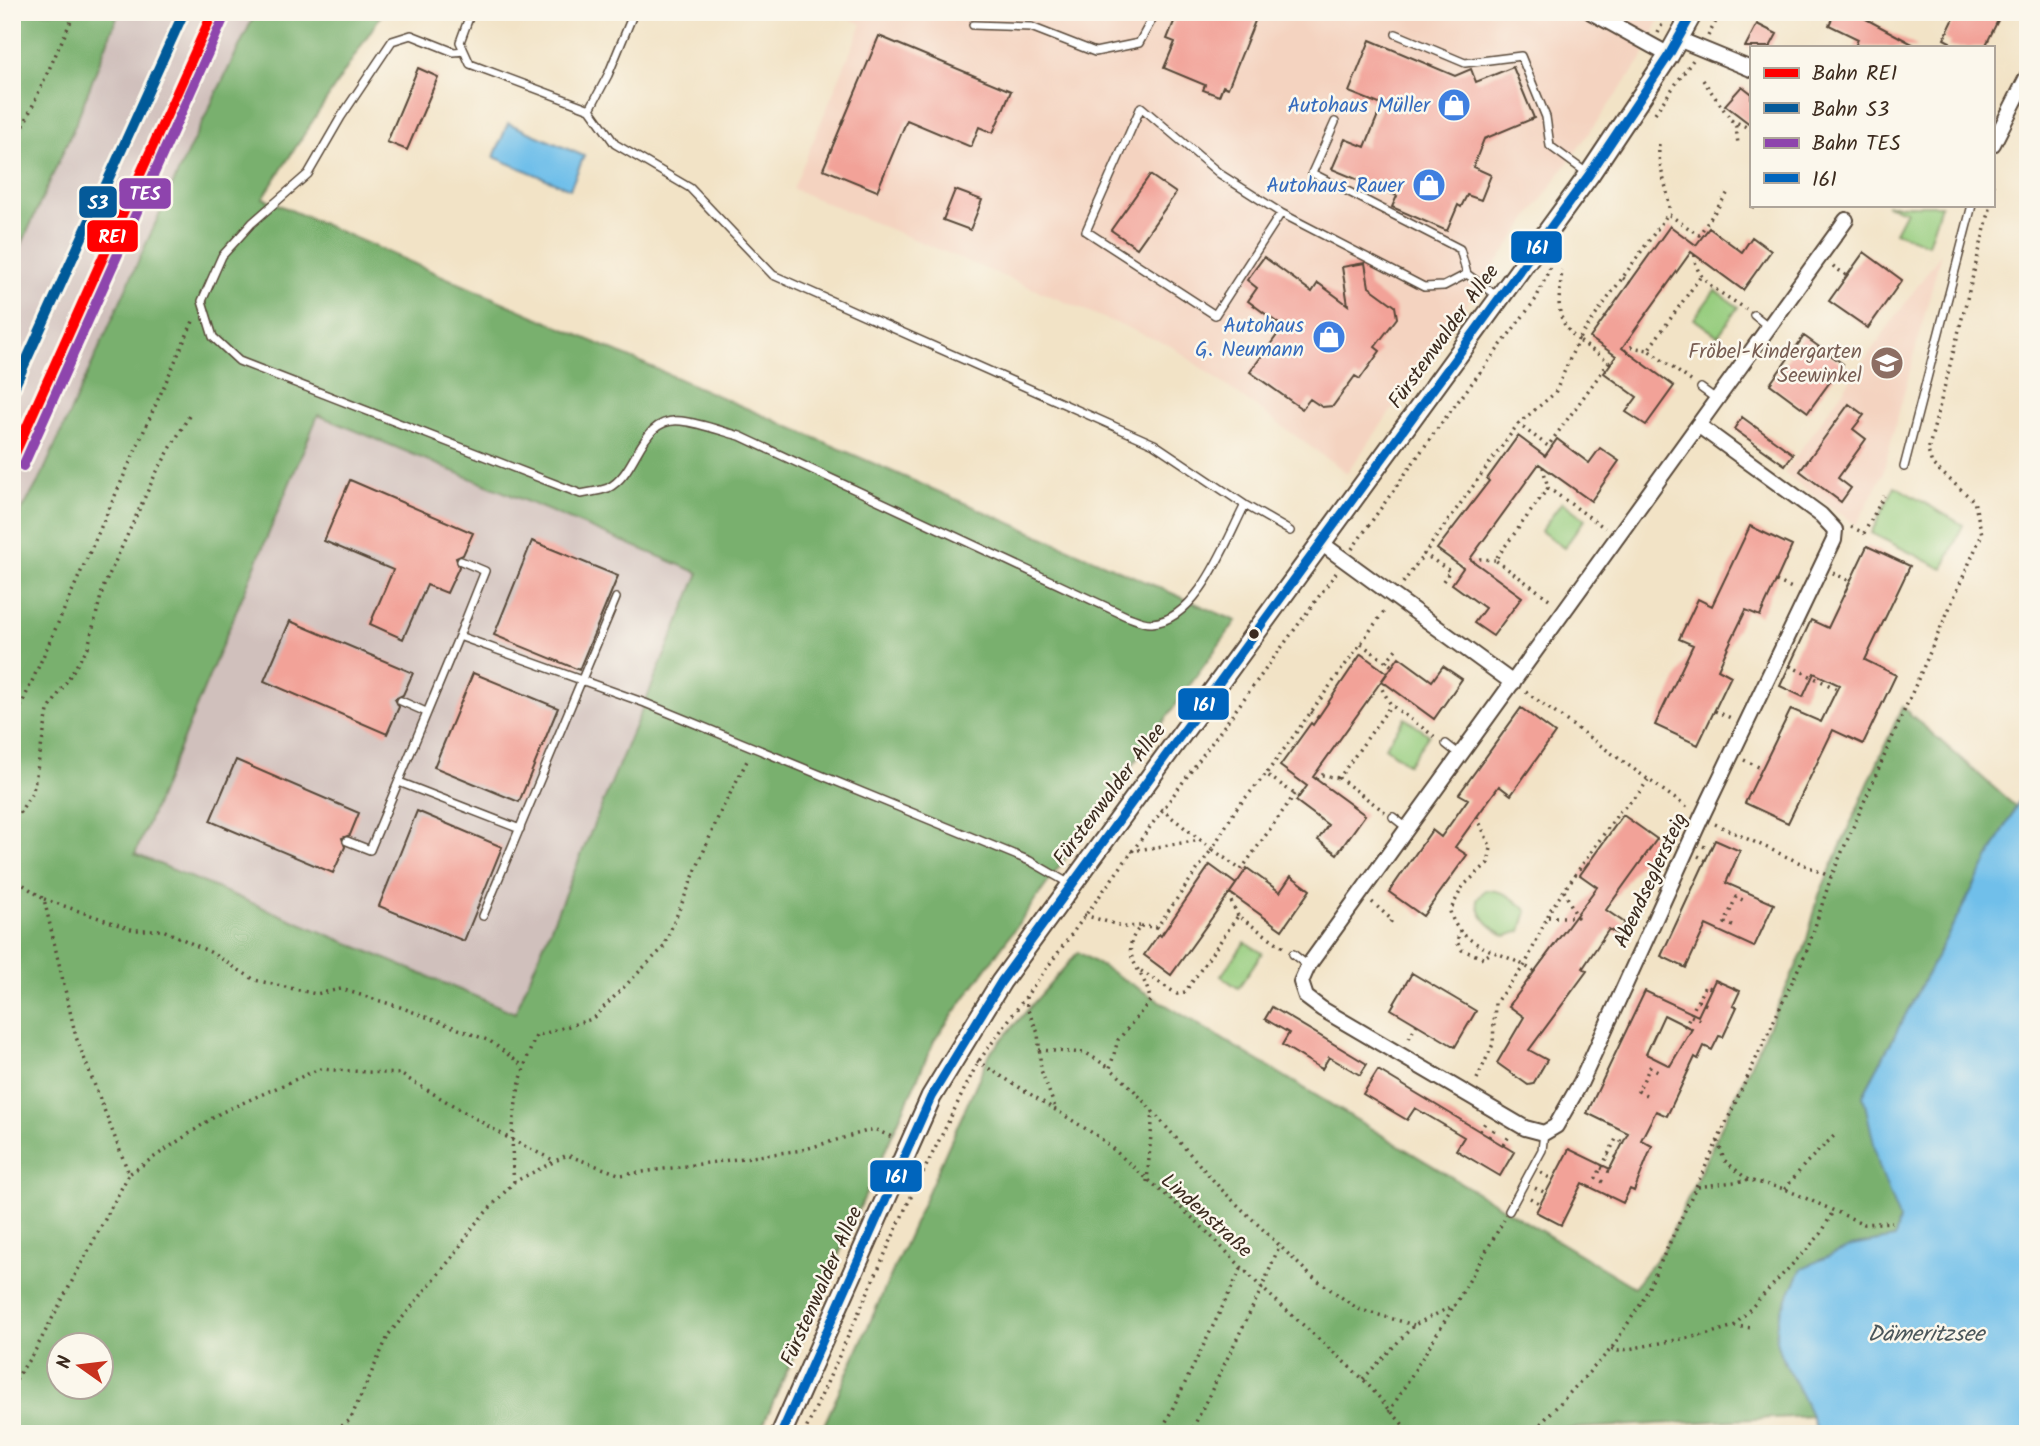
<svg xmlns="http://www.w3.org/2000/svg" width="2040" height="1446" font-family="Kalam,sans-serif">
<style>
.built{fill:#f4d3c0}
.industrial{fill:#d0c0bc}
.green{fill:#97cd7f;stroke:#697c4e;stroke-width:2}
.forest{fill:#79b06e;stroke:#5a6d46;stroke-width:2;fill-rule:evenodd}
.water{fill:#6fbfea;stroke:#557484;stroke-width:2}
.building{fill:#f2a298;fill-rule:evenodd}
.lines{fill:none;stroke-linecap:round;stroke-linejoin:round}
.lane-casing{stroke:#564637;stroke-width:10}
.street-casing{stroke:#564637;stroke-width:18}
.secondary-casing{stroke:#564637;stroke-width:23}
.path{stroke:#564637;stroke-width:3.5;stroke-dasharray:2 5;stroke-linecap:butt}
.lane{stroke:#fff;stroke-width:7}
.street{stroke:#fff;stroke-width:14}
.secondary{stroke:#fff;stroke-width:19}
.bus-1-casing{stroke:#fbf7ec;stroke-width:14}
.bus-1{stroke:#0065bd;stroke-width:9}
.rail-1-casing{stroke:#fbf7ec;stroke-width:16}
.rail-2-casing{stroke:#fbf7ec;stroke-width:16}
.rail-3-casing{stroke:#fbf7ec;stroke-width:16}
.rail-1{stroke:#f00;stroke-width:10}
.rail-2{stroke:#055a99;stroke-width:10}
.rail-3{stroke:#8e44ad;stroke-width:10}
.bus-dot{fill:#3b2a1e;stroke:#fbf7ec;stroke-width:2.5}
.labels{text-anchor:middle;stroke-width:5;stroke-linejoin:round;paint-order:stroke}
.shop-label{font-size:21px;fill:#366cbe;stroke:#fbf7ec;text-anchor:end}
.street-label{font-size:21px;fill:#3b2a1e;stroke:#fbf7ec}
.education-label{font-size:21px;fill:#785e54;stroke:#fbf7ec;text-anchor:end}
.water-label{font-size:23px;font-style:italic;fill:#4b575b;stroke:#fbf7ec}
.line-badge{stroke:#fbf7ec;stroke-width:2.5}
.badge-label{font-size:19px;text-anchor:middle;font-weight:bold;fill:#fff}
</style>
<rect width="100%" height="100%" fill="#fbf7ec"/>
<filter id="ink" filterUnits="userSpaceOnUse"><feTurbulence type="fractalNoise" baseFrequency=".0143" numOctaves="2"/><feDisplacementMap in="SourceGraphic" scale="14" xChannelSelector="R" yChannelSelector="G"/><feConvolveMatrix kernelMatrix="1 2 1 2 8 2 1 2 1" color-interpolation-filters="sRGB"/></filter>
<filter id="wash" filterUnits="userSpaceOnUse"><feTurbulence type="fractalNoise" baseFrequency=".00686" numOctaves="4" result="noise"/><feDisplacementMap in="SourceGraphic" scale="28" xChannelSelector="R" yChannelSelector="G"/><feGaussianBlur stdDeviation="1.57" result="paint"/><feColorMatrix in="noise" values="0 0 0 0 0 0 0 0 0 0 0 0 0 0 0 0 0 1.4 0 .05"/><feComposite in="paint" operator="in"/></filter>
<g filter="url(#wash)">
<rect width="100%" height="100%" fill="#f2e3c6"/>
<path class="built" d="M832,12H1663L1641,60L1347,473L1171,346L793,189L862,24Z
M1941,253L1882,476L1856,525L1784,473Z"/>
<path class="industrial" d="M119,12H271L12,571V266L75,125Z
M318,414L699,573L515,1013L135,854Z"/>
<path class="green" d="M1886,205H1941L1928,244L1895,232L1906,211Z
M1715,290L1738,307L1718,336L1694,319Z
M1895,486L1963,525L1943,569L1871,533Z
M1562,502L1585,519L1564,548L1541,531Z
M1405,718L1429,735L1408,764L1385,747Z
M1485,890C1504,890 1514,898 1527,911L1521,931L1506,936C1490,927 1480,919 1477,900Z
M1245,942L1262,953L1238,988L1221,976Z"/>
<path class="forest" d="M12,12H119L75,125L12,266Z
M256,12H383L263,198L1236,621L934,1041L759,1434H12V528L41,477L183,162ZM318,415L699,573L515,1013L135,854ZM60,1344H102V1386H60Z
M1902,707L2016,807L1863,1095L1899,1219L1895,1238L1852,1246L1783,1359L1814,1416L1540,1430L1538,1434H820L990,1053L1078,952L1634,1287L1665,1247L1804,950L1819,895Z"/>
<path class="water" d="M508,123L584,156L570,189L494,157Z
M2028,784V1434H1816C1812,1401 1769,1352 1777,1323C1782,1305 1794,1286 1802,1268L1852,1246L1895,1238L1899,1219L1879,1166L1863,1095Z"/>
<g id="blocks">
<path class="building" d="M1178,12H1248L1257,16L1228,88L1223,86L1219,96L1203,90L1205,85L1164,68L1175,42L1167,39Z
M1835,12H1853L1918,47H1855L1858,39L1829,25Z
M1957,12H2002L1985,47H1948L1950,42L1944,39Z
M1757,24L1777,34L1770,47H1745Z
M879,36L1011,91L993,133L979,127L971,147L907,120L877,191L823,169Z
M1370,40L1455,76L1471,69L1476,82L1513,67L1534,118L1484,139L1473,167L1491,175L1481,200L1467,195L1461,207L1458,205L1447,231L1392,207L1397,196L1332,169L1345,139L1365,147L1382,105L1349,92Z
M418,68L438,77L407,150L387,142Z
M1742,86L1751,93V125L1725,105Z
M1150,175L1176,193L1137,248L1111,230Z
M955,190L982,200L970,230L943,220Z
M1670,226L1696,245L1709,228L1742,252L1752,237L1771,251L1743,290L1691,252L1622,348L1674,386L1646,425L1626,412L1637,397L1604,373L1616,356L1590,338Z
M1864,252L1902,280L1868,328L1829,301Z
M1264,257L1312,292L1318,283L1348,305L1342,267L1365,263L1369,287L1395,306L1397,318L1375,347L1380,351L1360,379L1355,376L1333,406L1322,407L1310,399L1302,409L1250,372L1283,327L1248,301L1257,288L1247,280Z
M1804,336L1843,364L1808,412L1770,384Z
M1849,404L1864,415L1853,429L1866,439L1838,478L1851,488L1841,502L1800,471Z
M1742,417L1793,454L1785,465L1734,429Z
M1518,436L1545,456L1557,439L1589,463L1600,448L1619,461L1591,501L1539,464L1470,559L1522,597L1493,636L1474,623L1485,608L1452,584L1463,568L1437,549L1489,481L1487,479Z
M350,480L473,533L463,555L456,558L459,567L447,593L427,585L403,639L370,624L393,570L324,541Z
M1750,526L1792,546L1760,616L1746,610L1728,647L1718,669L1731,676L1698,745L1655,725L1693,645L1679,639L1691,614L1698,599L1712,606Z
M532,541L618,576L579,670L494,635Z
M1867,546L1910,566L1865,660L1896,675L1863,744L1833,730L1788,823L1745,803L1791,709L1821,722L1839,685L1814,673L1803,697L1780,686L1811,620L1828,628Z
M290,621L413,673L403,695L395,699L399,707L387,734L264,681Z
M1361,654L1387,673L1313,777L1365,815L1337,854L1318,840L1328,825L1296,801L1307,786L1280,766L1311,723L1313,725Z
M1399,657L1432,681L1443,666L1462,679L1434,719L1382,681Z
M473,673L558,708L519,802L434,767Z
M1521,708L1555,733L1511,795L1499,786L1455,847L1467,855L1423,916L1389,892L1432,830L1441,837L1468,799L1459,794Z
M236,760L359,813L350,835L342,838L345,847L333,873L210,821Z
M417,811L502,847L464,941L379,906Z
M1623,815L1657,839L1606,910L1625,923L1617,934L1609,929L1583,968L1587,971L1529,1050L1547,1060L1533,1084L1528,1085L1497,1063L1524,1017L1509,1006L1597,887L1580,875Z
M1715,840L1740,851L1726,883L1774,904L1754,947L1706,925L1686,968L1661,956Z
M1210,865L1236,884L1171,975L1144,955L1159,934L1161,936Z
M1247,868L1280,892L1291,876L1310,890L1282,930L1230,893Z
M1412,973L1476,1011L1455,1047L1391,1009Z
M1715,980L1740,991L1733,1006L1737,1007L1723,1037L1719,1036L1712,1050L1704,1046L1698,1059L1695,1057L1667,1116L1656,1111L1641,1140L1652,1146L1634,1191L1630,1189L1623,1203L1582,1183L1561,1225L1536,1212L1569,1149L1610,1169L1628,1133L1587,1113L1645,991L1698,1016ZM1664,1015L1692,1029L1670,1066L1646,1054Z
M1272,1007L1367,1064L1360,1075L1329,1057L1322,1069L1282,1045L1289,1033L1265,1019Z
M1378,1070L1514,1152L1500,1176L1456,1150L1464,1137L1415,1108L1407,1120L1363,1094Z"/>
</g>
</g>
<g filter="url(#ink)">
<use href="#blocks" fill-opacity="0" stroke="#564637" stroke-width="2"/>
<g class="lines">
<defs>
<path id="lane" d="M471,12L460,42L470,64L590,109L615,144L690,188L773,275L1154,444L1245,505L1290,531
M973,25L1031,27L1095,52L1139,43L1156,12
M1396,34L1465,63L1521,56L1546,117L1550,146L1587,173
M464,51L454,52L411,35L392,41L341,117L308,174L252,223L222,256L202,301L213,337L239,361L581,494C590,492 600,491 608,488C639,473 639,416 681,421C700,423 721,431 740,436L1126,616C1133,618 1144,624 1152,623C1198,620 1226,541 1245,505
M590,109L608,75L634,12
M1335,122L1312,173L1460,249L1467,274
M1281,213L1220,174L1141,107L1086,231L1215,315L1281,213L1424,287L1444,286L1467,274L1498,297
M1754,315L1769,327
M1701,388L1716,399
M1904,467L1972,205
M461,561L485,571L459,636L645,703L1030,861L1070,884
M401,701L426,712
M1446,744L1460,755
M399,782L520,829
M1393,817L1407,828
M347,841L370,850L459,636
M483,916L616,598
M1293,954L1308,966
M1509,1211L1542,1150L1544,1133"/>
<path id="street" d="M1591,12L1669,55
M1678,39L1751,69
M1993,144L2028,75
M1698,425L1821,515L1835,530L1834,540L1701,818L1581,1082L1556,1126L1544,1133L1525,1128L1322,1009L1306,997L1301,982L1308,966L1846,220
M1321,543L1513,683"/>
<path id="secondary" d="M781,1434L931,1097L1001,982L1589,175L1669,55L1693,12"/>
</defs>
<use href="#lane" class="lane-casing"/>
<use href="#street" class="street-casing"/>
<use href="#secondary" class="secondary-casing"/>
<path class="path" d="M1658,33L1668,12
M1708,36L1721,12
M1703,80L1736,127L1738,144
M1655,113L1693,60
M1731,120L1751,129
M1659,144C1657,170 1670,188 1669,213
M12,151L75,12
M1993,184V199
M1752,208L1754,205
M1695,255C1693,281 1727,296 1746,309
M1833,266L1847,276
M1623,278L1632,284
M1772,349L1787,359
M1625,351L1631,347L1648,350
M1691,381L1648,350L1701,276
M1518,424L1555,393L1578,340C1553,318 1559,302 1562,270
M1543,467L1548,488L1605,528
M1548,488L1495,560L1552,601
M1851,527L1864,533L1884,496
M1352,549L1437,429L1536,299L1556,254
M1473,562L1480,559L1495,560
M1833,573L1850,581
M1443,581L1450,571L1424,554L1518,424L1548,446L1609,362L1578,340L1668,214L1699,235L1729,191
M1776,581L1792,588
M1403,583L1424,554
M1361,644L1392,666
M1386,662L1396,649
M1790,666L1837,689
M1385,683L1382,689L1391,705L1438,739
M1526,692L1688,808
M1715,711L1731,718
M1311,712L1319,718
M12,726L194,319
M1744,760L1761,768
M1316,779L1322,775L1339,778
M1299,797L1266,774L1385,610
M1161,809L1212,849L1236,809L1266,774
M1385,812L1339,778L1391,705
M1477,817L1491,848L1488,863L1463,886L1450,911C1459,950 1508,951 1534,972
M1715,824L1831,877
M12,825L33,791L48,711L88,647L103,588L155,475L189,416
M1703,846L1710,849
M1131,851L1201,840
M1698,856L1706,860
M12,877L44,899L76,1037L129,1174L220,1113L319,1069L400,1074L510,1139L555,1161
M1234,895L1231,901L1238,916
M44,899L134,930H163L210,952L255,980L316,994L341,989L400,1007L490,1041L523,1066
M1372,902L1392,920L1389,925
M1084,915L1125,927L1140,926
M1548,917H1577L1564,891
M1733,926L1725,923L1736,897L1745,901
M1157,927L1141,926C1114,956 1147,969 1150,1001L1118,1040L1110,1068L1132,1088L1220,1188L1310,1275L1358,1309L1414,1325
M1460,930L1457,942L1462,950L1483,958L1491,953
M1164,932L1157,927L1212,849L1241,870L1295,794
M1141,971L1177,994L1185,992L1238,916L1283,947
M1026,997L1027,1008L1038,1033L1041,1070L1056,1110
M1698,1001L1707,1005
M1691,1016L1700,1020
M1692,1029L1685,1026L1705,986L1711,988
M1409,1038L1417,1024
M1039,1050L1086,1053L1110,1068
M977,1061L1099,1137L1197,1222L1262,1288L1363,1379L1411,1434
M1477,1079L1493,1044L1495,1003L1525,965L1551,909L1620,811L1637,796L1648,780
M1646,1095L1638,1091L1650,1067L1658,1071
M1480,1131L1486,1121
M1489,1137L1496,1127
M1718,1141L1724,1160L1748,1180L1785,1189L1864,1224L1892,1222
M1503,1145L1510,1135
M1608,1154L1619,1159
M1601,1168L1612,1173
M1541,1173L1553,1180
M514,1182C509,1131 515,1083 536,1036L592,1019L663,948L719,815L748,759
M1147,1182L1153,1111
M1603,1182L1596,1178L1616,1139L1623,1142
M1698,1187L1748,1180
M1535,1188L1546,1193
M1785,1189L1805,1164L1836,1134
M1530,1198L1541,1204
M1734,1326L1821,1234L1833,1211
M1611,1349L1618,1351L1708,1334L1734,1326L1753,1328
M1363,1379L1414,1325L1455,1305L1504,1220
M12,1385L36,1349L129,1174
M1389,1412L1454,1306
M330,1434L350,1420L389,1334L455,1254L475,1224L514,1182L567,1155L621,1175L802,1150L874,1129L894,1138
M804,1434L907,1205L978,1062L1336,573
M1160,1434L1242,1267
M1190,1434L1262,1288L1280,1244
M1531,1434L1611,1349L1642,1302L1808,948L1831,877L1982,534L1974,501L1932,464L1928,451L1991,205"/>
<use href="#lane" class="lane"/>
<use href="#street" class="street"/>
<use href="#secondary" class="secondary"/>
<defs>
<path id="bus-1" d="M781,1434L931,1097L1001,982L1589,175L1669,55L1693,12"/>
</defs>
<use href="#bus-1" class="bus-1-casing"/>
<use href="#bus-1" class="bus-1"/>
<defs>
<path id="rail-1" d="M12,460L213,12"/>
<path id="rail-2" d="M12,392L184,12"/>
<path id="rail-3" d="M23,466L224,17"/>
</defs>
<use href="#rail-1" class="rail-1-casing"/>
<use href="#rail-2" class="rail-2-casing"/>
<use href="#rail-3" class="rail-3-casing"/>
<use href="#rail-1" class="rail-1"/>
<use href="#rail-2" class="rail-2"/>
<use href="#rail-3" class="rail-3"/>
</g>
</g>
<defs>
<symbol id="shop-disc" viewBox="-11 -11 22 22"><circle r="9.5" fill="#3f7fe0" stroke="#fbf7ec"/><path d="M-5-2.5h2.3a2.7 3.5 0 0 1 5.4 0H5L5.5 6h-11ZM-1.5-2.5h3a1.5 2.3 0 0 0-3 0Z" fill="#fff"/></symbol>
<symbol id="school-disc" viewBox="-11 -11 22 22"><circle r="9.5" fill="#8d6e63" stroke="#fbf7ec"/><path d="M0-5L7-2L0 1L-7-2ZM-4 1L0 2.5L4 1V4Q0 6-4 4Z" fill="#fff"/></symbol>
</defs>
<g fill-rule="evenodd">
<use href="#shop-disc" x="1435" y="86" width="38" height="38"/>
<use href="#shop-disc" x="1410" y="166" width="38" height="38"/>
<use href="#shop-disc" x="1310" y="318" width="38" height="38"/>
<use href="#school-disc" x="1868" y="344" width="38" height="38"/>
</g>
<circle class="bus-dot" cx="1254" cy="634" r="6"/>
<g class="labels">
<g class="shop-label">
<text x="1430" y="112">Autohaus Müller</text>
<text x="1404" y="192">Autohaus Rauer</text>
<text x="1304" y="332">Autohaus<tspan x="1304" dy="24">G. Neumann</tspan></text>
</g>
<g class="street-label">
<text transform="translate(1443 336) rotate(-54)" y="7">Fürstenwalder Allee</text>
<text transform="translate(1109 794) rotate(-53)" y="7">Fürstenwalder Allee</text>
<text transform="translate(1650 880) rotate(-65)" y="7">Abendseglersteig</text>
<text transform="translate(1207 1215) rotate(42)" y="7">Lindenstraße</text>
<text transform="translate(821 1286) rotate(-66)" y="7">Fürstenwalder Allee</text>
</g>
<g class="education-label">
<text x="1862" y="358">Fröbel-Kindergarten<tspan x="1862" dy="24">Seewinkel</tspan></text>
</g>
<g class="water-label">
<text x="1926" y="1341">Dämeritzsee</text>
</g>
</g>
<g class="line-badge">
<rect x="118" y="177" width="54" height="33" rx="7" fill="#8e44ad"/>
<rect x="78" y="185" width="40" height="34" rx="7" fill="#055a99"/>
<rect x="86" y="219" width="53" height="34" rx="7" fill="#f00"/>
<rect x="1510" y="230" width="53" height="34" rx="7" fill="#0065bd"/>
<rect x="1177" y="687" width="53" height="34" rx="7" fill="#0065bd"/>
<rect x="869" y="1159" width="54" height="34" rx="7" fill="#0065bd"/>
</g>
<g class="badge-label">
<text x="145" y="200">TES</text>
<text x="98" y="209">S3</text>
<text x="112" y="243">RE1</text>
<text x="1537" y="254">161</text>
<text x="1204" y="711">161</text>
<text x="896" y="1183">161</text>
</g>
<rect width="2040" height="1446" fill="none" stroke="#fbf7ec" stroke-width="42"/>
<rect x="1750" y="46" width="245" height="161" fill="#fbf7ec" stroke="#aea59a" stroke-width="2"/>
<rect x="1764" y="68" width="35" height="10" fill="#ff0000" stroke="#aea59a" stroke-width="2"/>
<text x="1812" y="80" font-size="21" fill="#3b2a1e">Bahn RE1</text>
<rect x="1764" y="103" width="35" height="10" fill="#055a99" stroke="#aea59a" stroke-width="2"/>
<text x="1812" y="116" font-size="21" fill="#3b2a1e">Bahn S3</text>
<rect x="1764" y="138" width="35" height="10" fill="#8e44ad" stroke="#aea59a" stroke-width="2"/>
<text x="1812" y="150" font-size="21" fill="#3b2a1e">Bahn TES</text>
<rect x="1764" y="173" width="35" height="10" fill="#0065bd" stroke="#aea59a" stroke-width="2"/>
<text x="1812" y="186" font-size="21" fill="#3b2a1e">161</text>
<g transform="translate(80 1366) rotate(284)"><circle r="33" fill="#fbf7ec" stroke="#aea59a" stroke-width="2"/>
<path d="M0-5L12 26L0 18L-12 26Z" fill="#c8321e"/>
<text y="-10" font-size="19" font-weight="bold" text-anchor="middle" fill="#3b2a1e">N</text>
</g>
</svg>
